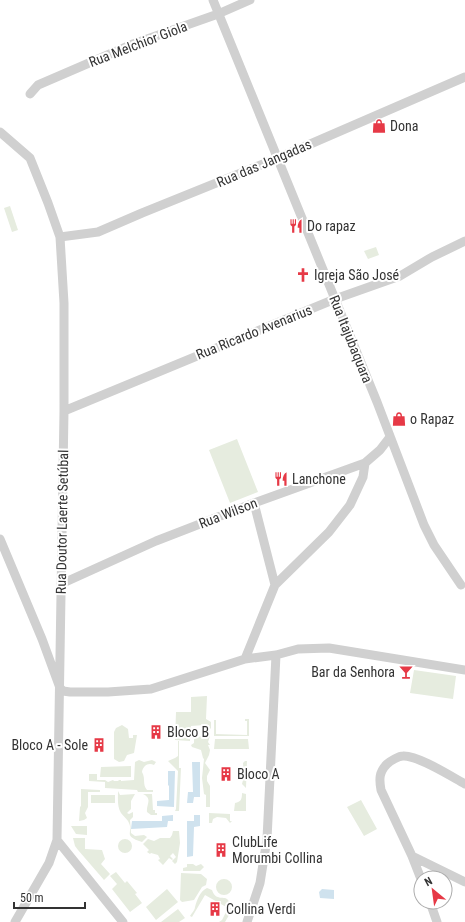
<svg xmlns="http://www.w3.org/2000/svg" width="465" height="922" font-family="'Roboto Condensed',sans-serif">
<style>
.green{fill:#e6ecdf}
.water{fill:#cfe2ee}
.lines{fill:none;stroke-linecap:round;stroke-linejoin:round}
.street{stroke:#d0d0d0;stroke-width:9}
.labels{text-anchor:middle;stroke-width:4;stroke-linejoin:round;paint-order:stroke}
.street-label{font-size:14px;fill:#333;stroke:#fff}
.poi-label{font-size:14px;fill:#333;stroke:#fff;text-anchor:start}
</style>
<rect width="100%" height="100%" fill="#fff"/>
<path class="green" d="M10,206L18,230L12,232L4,208Z
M376,247L379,255L368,259L364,251Z
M237,439L258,492L230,503L209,450Z
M414,670L456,676L453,699L410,693Z
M207,696L206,719L211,722V728C209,731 205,731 202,730L201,727L204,725L191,726L190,741L175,740L176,712H191V697Z
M245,719H249V736H214V720H216V734L247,735V721H245Z
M122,725L128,729L129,738H133V735H137L134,753L127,755L124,761L119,762L114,759V732L116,728Z
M194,736L197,738L201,736H210L208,742L210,745H208L210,750L209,755L205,763L210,770L207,776V781L210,786V807H206V795L204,794L202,778L204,759L203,758L201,750L192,747L191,745L194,743Z
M215,739H248L249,749H214Z
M178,741H179V768H181L179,811H175L176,809L178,771L168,761L175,758L178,756Z
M139,760L144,762L152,760L156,762L154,765C148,762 143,766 142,772C146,779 142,784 147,790H153V792H138L137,790L105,788V782L89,781V774H97V780H105L108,782L113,780L114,781H118L119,780H121V781L134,780L135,762Z
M245,761H247L246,788L242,784L244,776L243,763Z
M131,766V777H100L101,767Z
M81,789L100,790V792H88V807L85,813L87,818L84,820L79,821L80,807L81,806Z
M118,791L120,795L135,794L131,801V809L127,813L129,814L133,812V817L130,820L131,833L135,836L144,835L147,837L142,842C121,835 135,833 128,821C126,818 123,816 121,813C117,807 118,798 118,791Z
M242,793L246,794V811H234L235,803C241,802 242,799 242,793Z
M143,794H152L153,810H155V813H157V815H151L147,812C146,804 153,799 143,794Z
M91,795H115V803H91Z
M361,800L377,829L364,836L347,807Z
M209,813L230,814V821H232L230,823L226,818L217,817L213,819L212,823H209Z
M71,826H87V835L76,834Z
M173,831H179L180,843L177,862L175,864L172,861L176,857L173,853L170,856L173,859L172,860L169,858L163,865L158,860L160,859L158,855L151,853L150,854L147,852L149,850L143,844L148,839L154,841L160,838H170L172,835Z
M73,838H85V849L102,850L105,859L101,864L110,874L104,880L78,850L75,846Z
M118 846a7 7 0 1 1 14 0a7 7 0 1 1-14 0Z
M187,864H193L196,866L201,864L204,867L200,871H183V868L187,867Z
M116,872L125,883L127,881L137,893L135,894L142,903L130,912L112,889L117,884L110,876Z
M181,873L201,874L207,879L206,885L202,887L194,900L182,902L180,900Z
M216 887a8 8 0 1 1 16 0a8 8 0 1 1-16 0Z
M207,888L212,890C216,902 225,895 228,900C230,902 231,908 232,910L225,922H219L222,920L228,908L205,895L192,917L190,916C191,914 195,910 195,907C197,900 200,891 207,888Z
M167,889L178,902L156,920L146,907Z
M178,909L185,918L179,922H161Z"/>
<path class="water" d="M192,762H200V797H194L193,803H187L188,792H193Z
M168,771H175L174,807L157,806V801L169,800V786L168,785Z
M173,815V821H168L167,827L131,829L132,821H162V816Z
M194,815H200V826L194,827L193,856L187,857V821H194Z
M322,889L334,890V899L320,898L319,892Z"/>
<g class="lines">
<path class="street" d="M213,0L377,402L424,525L434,545L461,585
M30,94L38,85L133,44L218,14L250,0
M0,132L30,158L48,203L60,237L64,303V411L57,840L49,863L15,922
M60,237L98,232L142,213L278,158L465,77
M64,411L335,299L400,276L432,257L465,241
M254,503L275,585
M0,539L42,639L60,688L63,691L70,692H108L151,689L245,659L276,655L298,649L329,648L465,670
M61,584L156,541L254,503L365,463L380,450L390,437
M245,659L275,585L329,532L350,505L363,477L365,463
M57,840L123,922
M412,856L465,882
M421,879L412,856L381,790C379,779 379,772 387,764C390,761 399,756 403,756C418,755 452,777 465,784
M430,902L437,922
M247,922L260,883L267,839L276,655"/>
</g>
<defs>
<symbol id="shop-bare" viewBox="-9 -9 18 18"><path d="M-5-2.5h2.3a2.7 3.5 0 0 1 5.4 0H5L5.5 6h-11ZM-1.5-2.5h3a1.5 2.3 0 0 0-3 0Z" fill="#e63946" stroke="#fff" stroke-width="2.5" paint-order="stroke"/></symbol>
<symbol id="restaurant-bare" viewBox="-9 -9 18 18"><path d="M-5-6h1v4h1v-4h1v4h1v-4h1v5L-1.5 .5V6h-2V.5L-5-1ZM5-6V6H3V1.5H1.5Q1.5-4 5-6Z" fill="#e63946" stroke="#fff" stroke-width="2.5" paint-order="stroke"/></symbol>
<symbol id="church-bare" viewBox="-9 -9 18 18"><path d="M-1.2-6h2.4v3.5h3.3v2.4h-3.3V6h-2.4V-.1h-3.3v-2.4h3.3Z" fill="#e63946" stroke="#fff" stroke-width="2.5" paint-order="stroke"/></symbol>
<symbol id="bar-bare" viewBox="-9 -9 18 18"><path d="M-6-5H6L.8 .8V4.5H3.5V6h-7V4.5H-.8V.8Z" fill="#e63946" stroke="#fff" stroke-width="2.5" paint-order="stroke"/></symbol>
<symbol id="building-bare" viewBox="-9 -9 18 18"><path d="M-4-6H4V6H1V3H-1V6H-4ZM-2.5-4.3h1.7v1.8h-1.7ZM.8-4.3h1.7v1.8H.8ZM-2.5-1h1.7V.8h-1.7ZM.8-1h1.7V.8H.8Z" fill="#e63946" stroke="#fff" stroke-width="2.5" paint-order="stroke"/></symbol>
</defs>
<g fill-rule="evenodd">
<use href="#shop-bare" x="369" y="116" width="20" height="20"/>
<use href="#restaurant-bare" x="286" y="216" width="20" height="20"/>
<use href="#church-bare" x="293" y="265" width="20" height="20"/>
<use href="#shop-bare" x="389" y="409" width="20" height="20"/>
<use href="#restaurant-bare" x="271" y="469" width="20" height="20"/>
<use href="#bar-bare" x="396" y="662" width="20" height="20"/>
<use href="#building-bare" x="146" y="722" width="20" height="20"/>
<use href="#building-bare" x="89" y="735" width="20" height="20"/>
<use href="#building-bare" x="216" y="764" width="20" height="20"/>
<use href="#building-bare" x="211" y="840" width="20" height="20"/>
<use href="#building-bare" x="205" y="899" width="20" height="20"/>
</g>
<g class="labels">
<g class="street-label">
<text transform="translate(138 44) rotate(-21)" y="5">Rua Melchior Giola</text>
<text transform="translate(264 163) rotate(-23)" y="5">Rua das Jangadas</text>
<text transform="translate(254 332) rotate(-22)" y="5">Rua Ricardo Avenarius</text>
<text transform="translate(351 339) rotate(68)" y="5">Rua Itajubaquara</text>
<text transform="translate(228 513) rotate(-21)" y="5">Rua Wilson</text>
<text transform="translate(62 522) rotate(-89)" y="5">Rua Doutor Laerte Setúbal</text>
</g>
<g class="poi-label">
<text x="390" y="131">Dona</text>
<text x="307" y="231">Do rapaz</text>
<text x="314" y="280">Igreja São José</text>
<text x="410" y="424">o Rapaz</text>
<text x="292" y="484">Lanchone</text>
<text x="395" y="677" text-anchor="end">Bar da Senhora</text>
<text x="167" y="737">Bloco B</text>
<text x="88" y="750" text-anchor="end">Bloco A - Sole</text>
<text x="237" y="779">Bloco A</text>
<text x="232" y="847">ClubLife<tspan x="232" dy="16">Morumbi Collina</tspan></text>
<text x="226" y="914">Collina Verdi</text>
</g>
</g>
<g transform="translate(433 890) rotate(331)"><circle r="19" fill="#ffffff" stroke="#adadad"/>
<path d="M0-3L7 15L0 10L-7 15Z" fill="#e63946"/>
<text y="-6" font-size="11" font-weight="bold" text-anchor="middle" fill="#333333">N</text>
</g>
<path d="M14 902v6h71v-6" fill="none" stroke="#333333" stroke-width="2"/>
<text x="20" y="902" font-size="12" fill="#333333" stroke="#ffffff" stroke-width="3" paint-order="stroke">50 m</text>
</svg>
